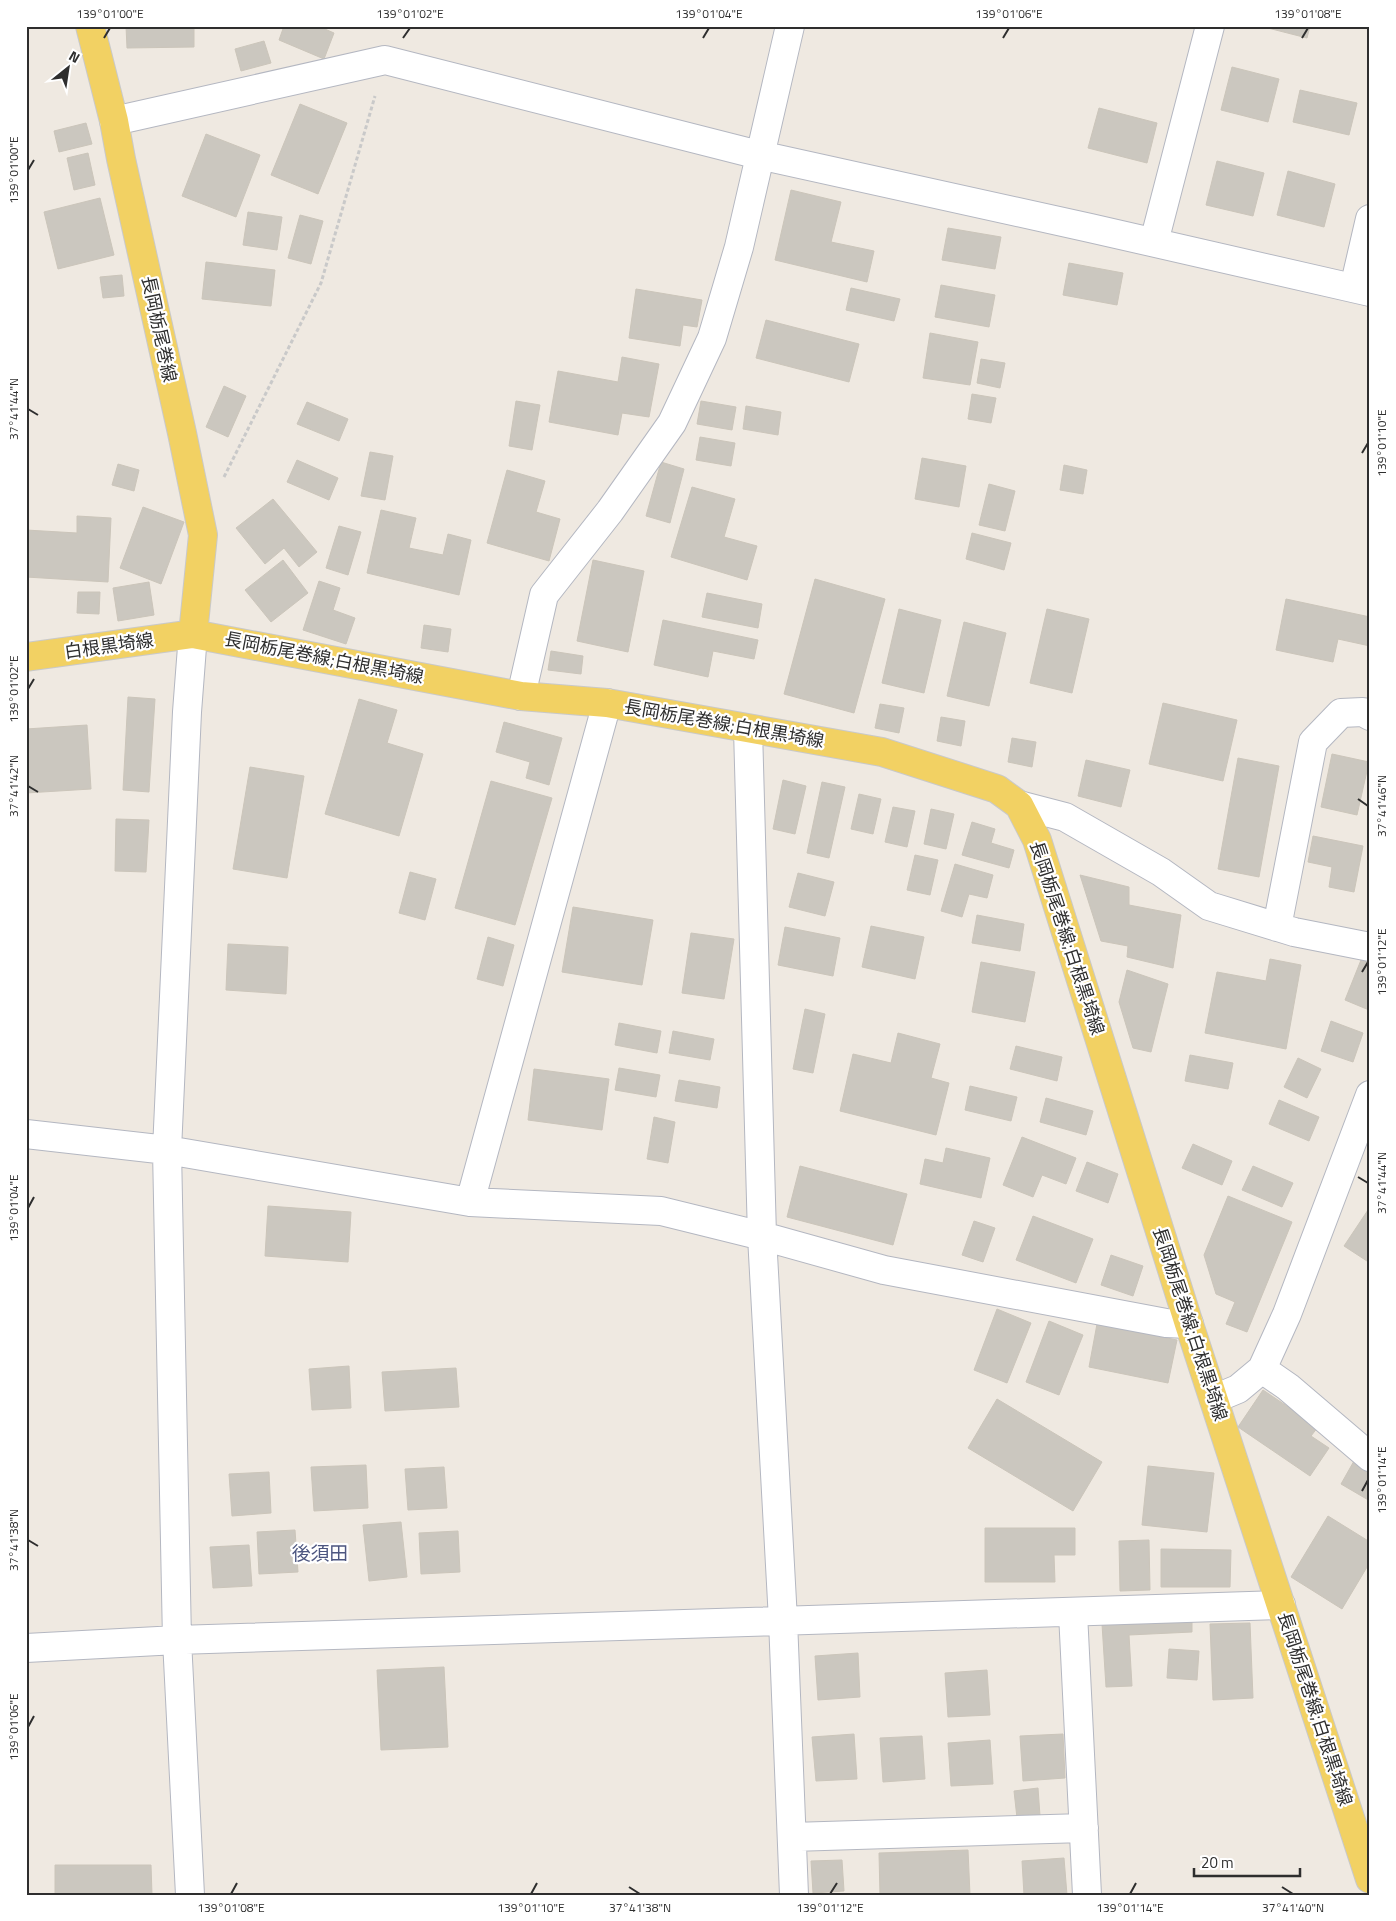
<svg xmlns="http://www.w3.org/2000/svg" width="1396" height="1921" font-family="'Titillium Web','Noto Sans JP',sans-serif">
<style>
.building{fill:#cbc7bf;stroke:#cbc5ba}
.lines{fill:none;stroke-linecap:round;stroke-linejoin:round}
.minor-casing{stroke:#b4b7c1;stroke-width:30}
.major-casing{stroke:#c9c9c9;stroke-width:30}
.path{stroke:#c9c9c9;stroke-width:3;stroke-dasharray:4 2.5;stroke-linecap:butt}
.minor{stroke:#fff;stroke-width:28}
.major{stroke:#f2d163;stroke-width:28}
.ticks{fill:none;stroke:#2e2e2e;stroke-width:2}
.labels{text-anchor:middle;stroke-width:4.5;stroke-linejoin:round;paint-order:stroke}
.street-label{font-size:18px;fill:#2e2e2e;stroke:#fff}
.neighbourhood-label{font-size:19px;fill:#4d5680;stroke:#fff}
.neatline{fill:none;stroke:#2e2e2e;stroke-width:2}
.ticks-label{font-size:12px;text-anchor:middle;fill:#2e2e2e}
</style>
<rect width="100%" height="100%" fill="#efe9e1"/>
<path class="building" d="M126,26H194V47L127,48Z
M284,26H318L334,33L324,59L279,40Z
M1260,26H1310L1307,38Z
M264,41L271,63L241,71L235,49Z
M1232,67L1279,79L1268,122L1221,110Z
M1300,90L1357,103L1349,135L1293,122Z
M300,104L347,123L318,194L271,175Z
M1099,108L1157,123L1147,163L1088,148Z
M86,123L92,144L59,152L54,131Z
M206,134L260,155L236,217L182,196Z
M88,153L95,185L74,190L67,158Z
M1217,161L1264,173L1253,216L1206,205Z
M1288,171L1335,184L1324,227L1277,215Z
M791,190L841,202L831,242L874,251L867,282L775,260Z
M100,198L114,255L58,269L44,212Z
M248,212L282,217L277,250L243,245Z
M300,215L323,221L311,264L288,258Z
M948,228L1001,237L995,269L942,260Z
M206,262L275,270L271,306L202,299Z
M1069,263L1123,273L1117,305L1063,295Z
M122,275L124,296L103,298L100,277Z
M941,285L995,295L989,327L935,317Z
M851,288L900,299L894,321L846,310Z
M636,289L702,300L697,327L683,325L680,346L629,338Z
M766,320L859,344L849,382L756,358Z
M930,333L978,342L970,385L923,378Z
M622,357L659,364L649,417L622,413L618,435L549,422L558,371L618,382Z
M981,359L1005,363L1000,388L977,383Z
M224,386L246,396L228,437L206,427Z
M972,394L996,398L991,423L968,419Z
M516,401L540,405L532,450L509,446Z
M701,401L736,407L732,430L697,424Z
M307,402L348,419L339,441L297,424Z
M746,406L781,412L778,435L743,429Z
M700,437L735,443L731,466L696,460Z
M370,452L393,456L385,500L361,496Z
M922,458L966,466L959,507L915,499Z
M297,460L338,478L329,500L287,482Z
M661,462L684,469L670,523L646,516Z
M118,464L139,470L134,491L112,485Z
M1064,465L1087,470L1083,494L1060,490Z
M507,470L545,481L536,512L560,519L549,561L487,543Z
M989,484L1015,491L1005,531L979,525Z
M692,487L735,499L724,537L757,546L747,580L671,557Z
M273,499L317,552L299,567L284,548L265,564L236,528Z
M143,507L184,522L161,584L120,568Z
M381,510L416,518L409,548L443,555L448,534L471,540L459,595L367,573Z
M77,516L111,518L108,582L26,577V530L77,533Z
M339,526L361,532L348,575L326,568Z
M972,533L1011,543L1004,570L966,559Z
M283,560L308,593L271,622L245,590Z
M593,560L644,571L628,652L577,641Z
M815,579L885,599L854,713L784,694Z
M319,581L340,588L333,610L355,618L346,644L303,630Z
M149,582L154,615L118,621L113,588Z
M78,592H100L99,614L77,613Z
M707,593L762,604L758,628L702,617Z
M1286,599L1370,617V646L1338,639L1333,662L1276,650Z
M899,609L941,620L924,693L882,683Z
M1047,609L1089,619L1072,693L1030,683Z
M663,620L758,640L754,659L713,651L708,677L654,665Z
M964,622L1006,633L989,706L947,696Z
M424,625L451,629L448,652L421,648Z
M551,651L583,656L581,674L548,670Z
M128,697L155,699L149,792L123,790Z
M359,699L397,710L387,743L423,754L399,836L325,814Z
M1163,703L1237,720L1223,781L1149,764Z
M880,704L904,708L899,733L875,728Z
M941,717L965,721L961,746L937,741Z
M504,722L562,738L549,785L526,778L530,762L496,752Z
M87,725L91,789L26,793V729Z
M1012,738L1036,742L1032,767L1008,762Z
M1332,754L1369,762L1357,815L1321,807Z
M1238,758L1279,766L1259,877L1218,869Z
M1086,760L1130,770L1121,807L1078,796Z
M250,767L304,776L287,878L233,869Z
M783,780L806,786L795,834L773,829Z
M491,781L552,798L515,925L455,908Z
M822,782L845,787L829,858L807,853Z
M859,794L881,799L873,834L851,829Z
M893,807L915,811L907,847L885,842Z
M931,809L954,814L946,849L924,844Z
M116,819L149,820L146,872L115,871Z
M972,822L995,829L991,843L1014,850L1009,868L962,855Z
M1313,836L1363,846L1354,892L1329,887L1332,867L1308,862Z
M915,855L938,860L930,895L907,890Z
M955,864L993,875L987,898L969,894L962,917L941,911Z
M410,872L436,879L425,920L399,913Z
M798,873L834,882L825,916L789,907Z
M1080,875L1129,887V905L1181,915L1173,968L1127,957L1128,946L1101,941Z
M573,907L653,920L642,985L562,972Z
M977,915L1024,924L1020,951L972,943Z
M871,926L924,937L915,979L862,967Z
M785,927L840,938L833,976L778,965Z
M691,933L734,939L724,999L682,993Z
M488,937L514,945L503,986L477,979Z
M228,944L288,947L286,994L226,990Z
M1270,959L1301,965L1286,1049L1205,1033L1217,972L1266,981Z
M1361,960L1370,963L1369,1010L1345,1000Z
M981,962L1035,972L1025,1022L972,1012Z
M1127,970L1168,984L1151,1052L1133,1048L1119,1002Z
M805,1009L825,1014L813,1073L793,1069Z
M1331,1021L1363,1033L1353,1062L1321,1051Z
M619,1023L661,1031L657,1053L615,1045Z
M673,1031L714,1039L710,1060L669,1053Z
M898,1033L940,1044L931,1078L949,1083L936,1135L840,1111L853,1054L891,1063Z
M1016,1046L1062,1057L1057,1081L1010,1069Z
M1190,1055L1233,1063L1228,1089L1185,1081Z
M1298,1058L1321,1069L1307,1098L1284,1087Z
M619,1068L660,1075L656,1097L615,1090Z
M534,1069L609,1079L602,1130L528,1120Z
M679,1080L720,1087L717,1108L675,1101Z
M970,1086L1017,1097L1011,1121L965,1110Z
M1046,1098L1093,1111L1086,1135L1040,1122Z
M1279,1100L1319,1117L1309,1141L1269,1124Z
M654,1117L675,1122L668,1163L647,1159Z
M1022,1137L1076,1158L1066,1184L1042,1175L1033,1197L1003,1185Z
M1193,1144L1232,1161L1222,1185L1182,1168Z
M946,1148L990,1158L981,1198L920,1184L925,1159L943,1163Z
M1087,1162L1118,1174L1108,1203L1076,1191Z
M800,1166L907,1194L893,1245L787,1217Z
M1253,1166L1293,1183L1282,1207L1242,1190Z
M1228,1196L1292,1222L1247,1332L1226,1324L1235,1302L1216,1294L1204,1255Z
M268,1206L351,1212L348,1262L265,1256Z
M1370,1207V1263L1344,1246Z
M1033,1216L1093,1239L1076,1283L1016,1260Z
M974,1221L995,1228L983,1262L962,1255Z
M1111,1255L1143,1266L1133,1296L1101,1285Z
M997,1309L1031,1323L1007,1383L974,1370Z
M1049,1321L1083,1335L1059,1395L1026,1382Z
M1097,1324L1177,1340L1168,1383L1089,1367Z
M349,1366L351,1408L312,1410L309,1369Z
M456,1368L459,1407L385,1411L382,1372Z
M1263,1390L1318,1427L1311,1436L1329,1448L1310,1476L1238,1427Z
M997,1399L1102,1462L1073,1511L968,1448Z
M1354,1461L1370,1470V1501L1341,1484Z
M366,1465L368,1508L314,1511L311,1467Z
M1148,1466L1214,1473L1207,1532L1142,1525Z
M444,1467L447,1508L408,1510L405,1469Z
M269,1472L271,1513L232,1516L229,1474Z
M1328,1516L1370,1542V1562L1342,1609L1291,1577Z
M401,1522L407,1577L369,1581L363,1525Z
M985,1528H1075V1555H1054L1055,1582H985Z
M295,1530L298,1572L259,1574L257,1532Z
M458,1531L460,1572L421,1574L419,1533Z
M1149,1540L1150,1590L1120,1591L1119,1541Z
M249,1545L252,1586L213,1588L210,1547Z
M1161,1549L1231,1550L1230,1587H1161Z
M1192,1620V1632L1129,1635L1132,1686L1106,1687L1102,1624Z
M1250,1623L1253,1698L1213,1700L1210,1624Z
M1169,1649L1199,1651L1197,1680L1167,1678Z
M858,1653L860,1697L818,1700L815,1656Z
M444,1667L448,1747L381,1750L377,1670Z
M987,1670L990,1715L948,1717L945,1673Z
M854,1734L857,1779L816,1781L812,1737Z
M1063,1734L1065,1778L1023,1781L1020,1736Z
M922,1736L925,1779L883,1782L880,1738Z
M990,1740L993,1784L951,1786L948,1743Z
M1038,1788L1040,1816L1017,1818L1014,1791Z
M968,1850L970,1895H880L879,1853Z
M1064,1858L1067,1895H1024L1022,1861Z
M842,1860L844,1891L813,1893L811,1861Z
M55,1865H151L152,1895H55Z"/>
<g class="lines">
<defs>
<path id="minor" d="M114,121L385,60L759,155L1090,228L1370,292
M1154,242L1210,26
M1354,288L1370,219
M521,696L544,595L610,511L672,423L712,338L739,247L790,26
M748,729L762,1236L783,1620L794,1895
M1019,805L1065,817L1161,872L1209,906L1294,932L1370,947
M1277,927L1313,742L1341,713L1363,712L1370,716
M26,1134L167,1150L470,1202L661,1211L762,1236L884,1270L1166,1323L1189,1324
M470,1202L607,703
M1262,1369L1288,1387L1370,1457
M1214,1399L1238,1389L1262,1369L1287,1314L1370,1095
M1073,1613L1087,1895
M26,1648L177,1640L1281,1605
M792,1837L1084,1828
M190,1895L177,1640L167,1150L187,712L193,634"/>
<path id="major" d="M90,26L114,121L121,159L182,433L203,535L193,634
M26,657L193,634L521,696L607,703L882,752L997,789L1019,805L1037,840L1189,1324L1370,1879"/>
</defs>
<use href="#minor" class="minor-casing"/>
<use href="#major" class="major-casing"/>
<path class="path" d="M224,477L321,283L375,96"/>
<use href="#minor" class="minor"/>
<use href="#major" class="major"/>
</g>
<path class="ticks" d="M104,38L110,28M403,38L410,28M703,38L709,28M1003,38L1009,28M1302,38L1308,28M28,170L34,160M28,409L38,415M1362,453L1368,443M28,689L34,679M28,786L38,792M1358,799L1368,806M1362,972L1368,962M1358,1177L1368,1183M28,1208L34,1197M1362,1491L1368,1480M28,1540L38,1546M28,1727L34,1716M629,1887L640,1894M1282,1887L1293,1894M231,1894L237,1883M531,1894L537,1883M830,1894L837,1883M1130,1894L1136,1883"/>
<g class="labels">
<g class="street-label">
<text transform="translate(159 329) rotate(78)" y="6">長岡栃尾巻線</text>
<text transform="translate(109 646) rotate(-8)" y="6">白根黒埼線</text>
<text transform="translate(324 658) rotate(11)" y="6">長岡栃尾巻線;白根黒埼線</text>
<text transform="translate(724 724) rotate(10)" y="6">長岡栃尾巻線;白根黒埼線</text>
<text transform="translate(1067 938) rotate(72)" y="6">長岡栃尾巻線;白根黒埼線</text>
<text transform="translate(1190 1324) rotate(72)" y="6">長岡栃尾巻線;白根黒埼線</text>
<text transform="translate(1315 1709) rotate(72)" y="6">長岡栃尾巻線;白根黒埼線</text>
</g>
<g class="neighbourhood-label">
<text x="320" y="1560">後須田</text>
</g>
</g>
<rect width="1396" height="1921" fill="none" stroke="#ffffff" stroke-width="55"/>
<g transform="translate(68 68) rotate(30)" stroke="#ffffff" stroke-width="4" paint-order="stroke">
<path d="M0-4L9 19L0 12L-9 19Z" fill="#2e2e2e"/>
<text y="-8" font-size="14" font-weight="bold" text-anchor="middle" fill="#2e2e2e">N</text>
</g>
<path d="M1194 1868v8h106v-8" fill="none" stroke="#2e2e2e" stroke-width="2.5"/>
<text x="1201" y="1868" font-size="15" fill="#2e2e2e" stroke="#ffffff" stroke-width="4" paint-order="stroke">20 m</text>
<rect x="28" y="28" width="1340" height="1866" class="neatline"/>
<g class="ticks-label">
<text x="110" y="18">139°01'00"E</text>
<text x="410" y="18">139°01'02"E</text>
<text x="709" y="18">139°01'04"E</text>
<text x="1009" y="18">139°01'06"E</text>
<text x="1308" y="18">139°01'08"E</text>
<text transform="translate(14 170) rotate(-90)" y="4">139°01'00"E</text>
<text transform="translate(14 409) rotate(-90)" y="4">37°41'44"N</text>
<text transform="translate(1382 443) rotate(-90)" y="4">139°01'10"E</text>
<text transform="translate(14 689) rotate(-90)" y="4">139°01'02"E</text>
<text transform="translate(14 786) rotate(-90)" y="4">37°41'42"N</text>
<text transform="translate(1382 806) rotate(-90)" y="4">37°41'46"N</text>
<text transform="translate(1382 962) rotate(-90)" y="4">139°01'12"E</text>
<text transform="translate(1382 1183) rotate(-90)" y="4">37°41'44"N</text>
<text transform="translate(14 1208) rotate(-90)" y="4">139°01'04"E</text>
<text transform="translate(1382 1480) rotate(-90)" y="4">139°01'14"E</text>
<text transform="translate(14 1540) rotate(-90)" y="4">37°41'38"N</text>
<text transform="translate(14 1727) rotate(-90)" y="4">139°01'06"E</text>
<text x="231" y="1912">139°01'08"E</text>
<text x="531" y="1912">139°01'10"E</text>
<text x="640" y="1912">37°41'38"N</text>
<text x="830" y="1912">139°01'12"E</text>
<text x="1130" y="1912">139°01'14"E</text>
<text x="1293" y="1912">37°41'40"N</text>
</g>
</svg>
